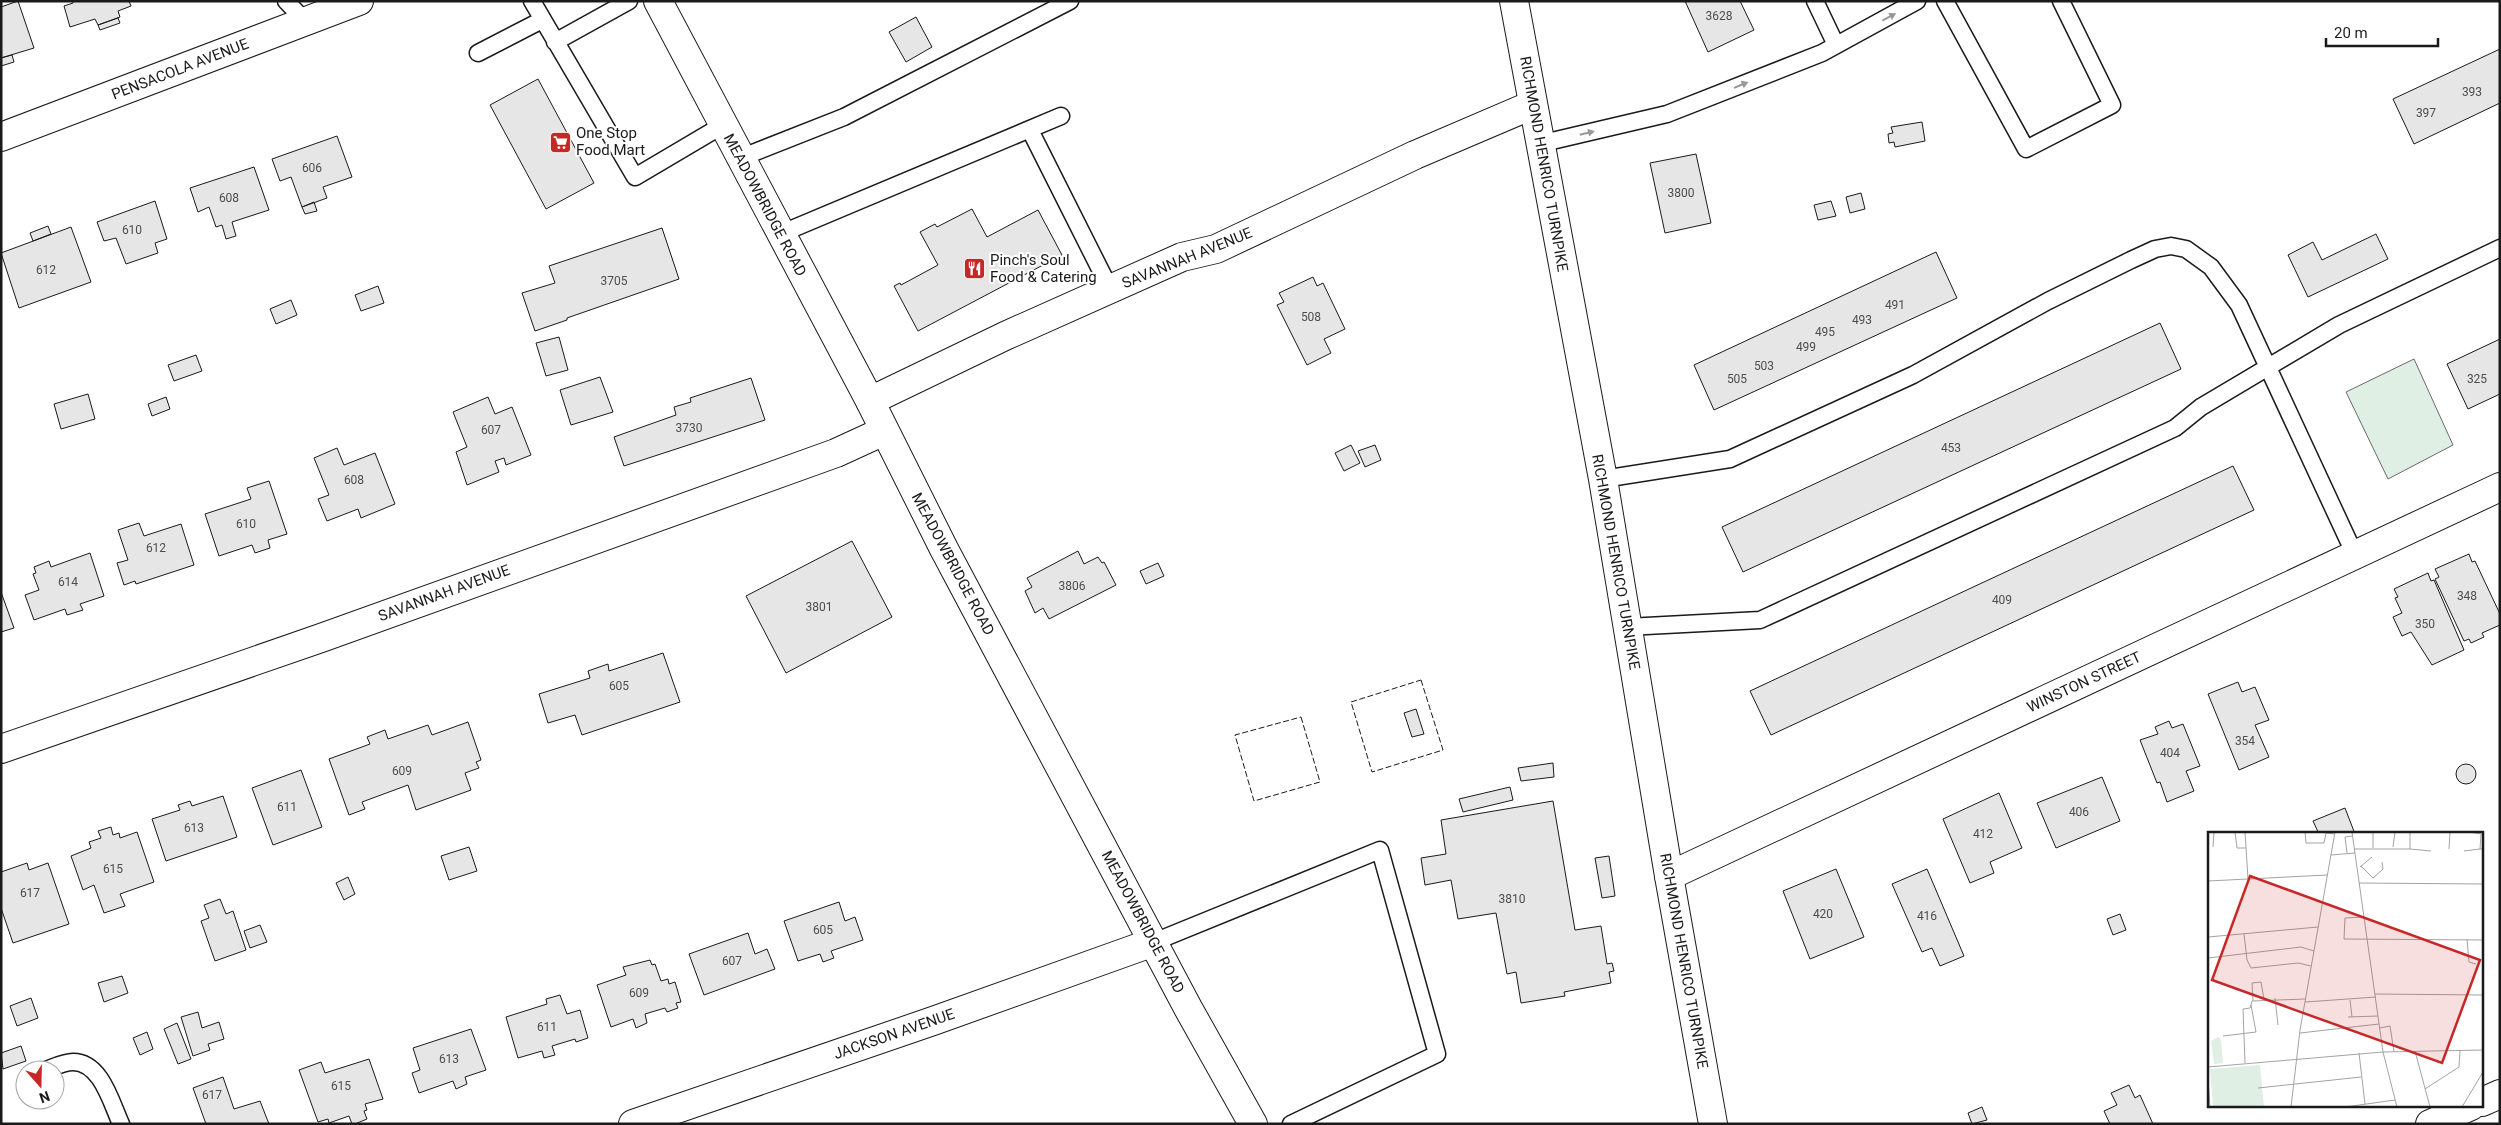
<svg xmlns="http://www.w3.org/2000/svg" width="2501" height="1125" font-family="Roboto,sans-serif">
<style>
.green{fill:#e0efe3;stroke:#6a6a6a}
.building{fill:#e6e6e6;stroke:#1a1a1a}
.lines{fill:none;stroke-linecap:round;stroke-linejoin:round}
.service-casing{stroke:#1a1a1a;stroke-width:19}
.minor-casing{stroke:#1a1a1a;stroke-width:30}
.tertiary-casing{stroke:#1a1a1a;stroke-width:30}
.secondary-casing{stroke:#1a1a1a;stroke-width:30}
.service{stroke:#fff;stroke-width:16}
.minor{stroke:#fff;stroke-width:28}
.tertiary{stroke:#fff;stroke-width:28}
.secondary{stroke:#fff;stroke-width:28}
.fence{stroke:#1a1a1a;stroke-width:1;stroke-dasharray:6 2.5;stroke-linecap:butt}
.oneway{fill:#989898}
.labels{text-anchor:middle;stroke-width:4;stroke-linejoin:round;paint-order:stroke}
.number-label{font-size:12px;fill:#4d4d4d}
.street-label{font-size:15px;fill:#1a1a1a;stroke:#fff}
.poi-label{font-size:15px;fill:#1a1a1a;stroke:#fff;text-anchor:start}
.inset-road{fill:none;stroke:#a3a3a3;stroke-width:1}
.view{fill:#c62828;fill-opacity:0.15;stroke:#c62828;stroke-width:2.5}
.inset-edge{fill:none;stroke:#1a1a1a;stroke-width:2.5}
</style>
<rect width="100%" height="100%" fill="#fff"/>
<path class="green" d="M2414,359L2453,445L2388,479L2346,392Z"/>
<path class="building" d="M18,1L34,48L1,58V7Z
M73,1H129L131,6L118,11L120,17L98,25L95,19L70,27L64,6L73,3Z
M1685,1H1740L1754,30L1708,52Z
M916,17L932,47L906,62L889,32Z
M118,18L120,23L100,30L98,25Z
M2500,49V103L2414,144L2393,99Z
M12,55L14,62L1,66V58Z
M538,79L594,183L546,209L490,105Z
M1922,122L1925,141L1895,147L1894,142L1889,143L1888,134L1893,133L1891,127Z
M337,136L352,177L323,187L327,198L302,207L291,177L280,181L272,159Z
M1696,154L1711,223L1665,233L1650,163Z
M254,167L269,210L232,222L236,236L226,239L222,225L216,227L209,207L198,212L190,188Z
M1861,193L1865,209L1850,213L1846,197Z
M155,201L167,239L155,243L158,253L126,264L116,238L104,241L97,222Z
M1831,201L1836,216L1818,220L1814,205Z
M314,202L317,211L305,214L302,207Z
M972,209L987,237L1038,210L1062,255L918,331L894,286L900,283L901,285L938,265L920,232L935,224L937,227Z
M48,226L51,234L33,241L30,233Z
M71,227L91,282L19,308L1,253Z
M662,228L679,279L567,318V320L535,331L522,293L555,283L549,266Z
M2376,234L2388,259L2308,297L2288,255L2313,242L2322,260Z
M1936,252L1957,298L1714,410L1694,365Z
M1313,277L1317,286L1323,283L1345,329L1324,339L1331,353L1307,365L1277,305L1284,302L1279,293Z
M378,286L384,303L361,311L355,295Z
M291,300L297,315L276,324L270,309Z
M2160,323L2181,369L1743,572L1722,527Z
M559,337L568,370L546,376L536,343Z
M2500,339V394L2468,409L2447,364Z
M196,355L202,371L174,381L168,365Z
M600,377L613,412L571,425L560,390Z
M751,378L765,420L624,466L614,437L676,415L674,407L691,402L690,398Z
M88,394L95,419L61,429L54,404Z
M166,397L170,409L152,416L148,404Z
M488,397L495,414L512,407L531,455L506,465L504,458L495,461L499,472L467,485L456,452L467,447L453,412Z
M1351,445L1360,463L1344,471L1335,453Z
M1375,445L1381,460L1365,467L1358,451Z
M337,448L344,465L375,453L395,504L361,518L358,509L327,521L318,499L329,495L314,458Z
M2233,466L2254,510L1771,735L1750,691Z
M269,481L287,534L268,540L270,548L255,553L252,545L219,556L205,514L251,499L247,488Z
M139,523L144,536L181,524L194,565L136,584L135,581L124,585L117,563L128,560L118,530Z
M852,541L892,617L786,673L746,596Z
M1078,551L1084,564L1098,557L1102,563L1104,562L1116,585L1049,619L1043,608L1035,613L1025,591L1032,587L1027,578Z
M90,553L104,596L80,604L83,610L67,615L65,609L34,620L25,595L39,590L33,574L36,573L34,567L49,561L51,567Z
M2469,554L2472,562L2475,561L2500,614V625L2482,633L2484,637L2471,643L2469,639L2464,641L2435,579L2439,577L2435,569Z
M1158,563L1164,576L1146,584L1140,571Z
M2428,573L2431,581L2434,580L2464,650L2432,665L2411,632L2402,636L2393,617L2402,613L2395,598L2398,597L2394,589Z
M1,592L14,628L1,632Z
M663,653L680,702L582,735L575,715L548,723L539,694L590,678L588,671L608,664L609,671Z
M2238,682L2242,692L2255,687L2269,720L2255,725L2269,757L2239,770L2208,694Z
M1416,709L1424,734L1412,737L1404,713Z
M2169,721L2172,728L2183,724L2200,766L2186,771L2194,791L2167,802L2160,782L2157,783L2140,740L2158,734L2155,727Z
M468,722L481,760L476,762L479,768L465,773L471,790L416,810L408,785L362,802L365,809L349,815L329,759L370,744L367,737L385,730L388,739L428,725L432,735Z
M1553,763L1554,777L1521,781L1518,768Z
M2456 774a10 10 0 1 1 20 0a10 10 0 1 1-20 0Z
M301,770L322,827L273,845L252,788Z
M2102,777L2120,821L2056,848L2037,803Z
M1510,787L1513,800L1463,812L1459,799Z
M1999,793L2022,848L1990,862L1994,873L1970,883L1943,819Z
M223,796L237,837L166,861L152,819L180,810L178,805L190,801L192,806Z
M1553,801L1575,930L1601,926L1607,964L1612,963L1614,971L1609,972L1611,983L1564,992L1565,996L1521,1003L1516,972L1507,974L1496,913L1458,919L1451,880L1425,885L1421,858L1446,854L1441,820Z
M2345,808L2355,834H2319L2313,821Z
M111,827L113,835L119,833L120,838L137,832L154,882L120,894L125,906L104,913L94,885L83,890L71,856L91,848L89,842L101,838L98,831Z
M469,847L477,871L449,880L441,856Z
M1609,856L1615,896L1602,898L1595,858Z
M27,863L29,870L48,863L69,924L13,943L1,908V872Z
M1836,869L1864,937L1810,959L1783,891Z
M1927,869L1964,956L1940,966L1932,948L1922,952L1892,884Z
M348,877L355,894L344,900L336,883Z
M220,899L226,914L233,911L246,950L215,961L201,921L209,918L204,905Z
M839,902L845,921L855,917L863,940L831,951L834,958L823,962L820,954L798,961L784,921Z
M2120,914L2126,930L2113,935L2107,919Z
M260,925L267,942L250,948L244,931Z
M748,933L755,954L767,949L775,969L704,995L689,954Z
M650,960L652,965L655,964L661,981L668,979L669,984L675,982L681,1002L676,1003L678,1008L667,1012L665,1008L645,1014L647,1023L636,1028L633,1019L611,1027L597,985L626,975L623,967Z
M122,976L128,993L104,1002L98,983Z
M560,995L567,1014L580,1010L588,1038L576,1042L575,1039L552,1046L555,1055L544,1058L542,1051L518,1058L506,1017L547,1004L546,999Z
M31,998L38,1018L17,1026L10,1006Z
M198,1012L202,1028L219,1022L224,1039L208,1044L210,1050L193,1056L181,1017Z
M177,1023L191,1059L178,1064L164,1029Z
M471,1029L486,1070L465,1077L467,1084L456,1089L453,1081L419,1093L412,1073L420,1070L413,1048Z
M147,1032L153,1049L140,1055L133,1038Z
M21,1046L26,1061L3,1069L1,1053Z
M369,1059L383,1099L365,1104L367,1110L364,1111L367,1119L355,1124H352L349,1116L329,1123L328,1119L318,1122L299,1070L321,1062L325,1073Z
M223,1077L234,1109L260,1101L269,1124H206L193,1088Z
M2129,1085L2135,1098L2140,1095L2153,1124H2110L2104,1111L2117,1105L2111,1093Z
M1982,1107L1987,1120L1972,1124L1968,1113Z"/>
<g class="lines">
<defs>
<path id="service" d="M286,1L306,22
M532,1L635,177L723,125
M1815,1L1836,45
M1945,1L2026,149L2112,105L2061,1
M555,42L629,1
M478,53L542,20
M1030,130L1110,289
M1539,144L1667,114L1822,53L1917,1
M740,158L844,117L1070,1
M780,234L1061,116
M1603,479L1730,459L1913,375L2048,301L2131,260L2155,249L2171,246L2186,249L2211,267L2239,305L2355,555
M1627,627L1760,620L2175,428L2201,407L2339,325L2500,248
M1154,942L1380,850L1437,1054L1291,1124
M46,1070C54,1067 64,1062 73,1062C101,1062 111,1102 121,1124"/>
<path id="minor" d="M1,137L359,1
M870,401L1005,336L1182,257L1216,249L1415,155L1532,105
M1,749L321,638L836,453L884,431
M1669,876L2500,487
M2482,1102L2500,1094
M633,1124L933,1021L1154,942
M2430,1124L2471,1106"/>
<path id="tertiary" d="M1514,1L1603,479L1669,876L1713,1124"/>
<path id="secondary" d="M658,1L870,401L944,549L1188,1008L1253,1124"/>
</defs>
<use href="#service" class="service-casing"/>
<use href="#minor" class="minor-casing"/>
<use href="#tertiary" class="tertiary-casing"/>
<use href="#secondary" class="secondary-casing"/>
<use href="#service" class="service"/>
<use href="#minor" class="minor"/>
<use href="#tertiary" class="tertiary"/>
<use href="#secondary" class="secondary"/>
<path class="fence" d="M1421,680L1443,750L1372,772L1351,702Z
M1301,717L1320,782L1254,801L1235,735Z"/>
</g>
<defs><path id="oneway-solid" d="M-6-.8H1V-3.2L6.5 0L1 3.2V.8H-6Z" transform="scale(1.25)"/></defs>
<g class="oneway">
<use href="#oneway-solid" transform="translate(1889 17) rotate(-28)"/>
<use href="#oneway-solid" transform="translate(1741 85) rotate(-22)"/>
<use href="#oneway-solid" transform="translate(1587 133) rotate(-13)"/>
</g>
<defs>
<symbol id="supermarket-square" viewBox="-11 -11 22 22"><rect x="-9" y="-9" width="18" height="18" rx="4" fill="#c62828" stroke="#fff"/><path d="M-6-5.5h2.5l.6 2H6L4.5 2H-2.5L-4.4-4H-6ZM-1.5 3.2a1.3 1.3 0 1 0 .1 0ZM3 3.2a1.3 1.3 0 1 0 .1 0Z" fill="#fff"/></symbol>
<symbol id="restaurant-square" viewBox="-11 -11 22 22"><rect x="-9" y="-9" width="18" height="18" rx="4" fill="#c62828" stroke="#fff"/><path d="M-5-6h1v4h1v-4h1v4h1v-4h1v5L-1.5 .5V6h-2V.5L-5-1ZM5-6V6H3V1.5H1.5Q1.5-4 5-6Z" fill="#fff"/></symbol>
</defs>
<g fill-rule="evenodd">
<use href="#supermarket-square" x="548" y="130" width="25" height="25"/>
<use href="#restaurant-square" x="962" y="256" width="25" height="25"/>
</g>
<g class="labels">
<g class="number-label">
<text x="1719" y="20">3628</text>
<text x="2472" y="96">393</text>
<text x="2426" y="117">397</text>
<text x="312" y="172">606</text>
<text x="1681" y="197">3800</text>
<text x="229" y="202">608</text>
<text x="132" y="234">610</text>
<text x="46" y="274">612</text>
<text x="614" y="285">3705</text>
<text x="1895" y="309">491</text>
<text x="1311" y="321">508</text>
<text x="1862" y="324">493</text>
<text x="1825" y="336">495</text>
<text x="1806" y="351">499</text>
<text x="1764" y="370">503</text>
<text x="1737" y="383">505</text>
<text x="2477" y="383">325</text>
<text x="689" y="432">3730</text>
<text x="491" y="434">607</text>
<text x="1951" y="452">453</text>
<text x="354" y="484">608</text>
<text x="246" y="528">610</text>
<text x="156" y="552">612</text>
<text x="68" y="586">614</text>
<text x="1072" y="590">3806</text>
<text x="2467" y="600">348</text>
<text x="2002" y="604">409</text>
<text x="819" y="611">3801</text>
<text x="2425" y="628">350</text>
<text x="619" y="690">605</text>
<text x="2245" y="745">354</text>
<text x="2170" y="757">404</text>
<text x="402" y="775">609</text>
<text x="287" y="811">611</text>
<text x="2079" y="816">406</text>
<text x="194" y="832">613</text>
<text x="1983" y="838">412</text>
<text x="113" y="873">615</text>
<text x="30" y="897">617</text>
<text x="1512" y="903">3810</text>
<text x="1823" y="918">420</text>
<text x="1927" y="920">416</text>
<text x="823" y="934">605</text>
<text x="732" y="965">607</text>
<text x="639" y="997">609</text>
<text x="547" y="1031">611</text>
<text x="449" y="1063">613</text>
<text x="341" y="1090">615</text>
<text x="212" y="1099">617</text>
</g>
<g class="street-label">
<text transform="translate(180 69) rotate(-21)" y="5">PENSACOLA AVENUE</text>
<text transform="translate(1544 164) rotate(80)" y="5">RICHMOND HENRICO TURNPIKE</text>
<text transform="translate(765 205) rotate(62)" y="5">MEADOWBRIDGE ROAD</text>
<text transform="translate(1187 258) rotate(-22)" y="5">SAVANNAH AVENUE</text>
<text transform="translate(1616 562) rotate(80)" y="5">RICHMOND HENRICO TURNPIKE</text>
<text transform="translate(953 564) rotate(62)" y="5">MEADOWBRIDGE ROAD</text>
<text transform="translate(444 593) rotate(-20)" y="5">SAVANNAH AVENUE</text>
<text transform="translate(2084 682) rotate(-25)" y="5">WINSTON STREET</text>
<text transform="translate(1143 922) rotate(62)" y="5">MEADOWBRIDGE ROAD</text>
<text transform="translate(1684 961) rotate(80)" y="5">RICHMOND HENRICO TURNPIKE</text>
<text transform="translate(894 1034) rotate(-19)" y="5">JACKSON AVENUE</text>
</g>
<g class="poi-label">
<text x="576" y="138">One Stop<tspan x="576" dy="17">Food Mart</tspan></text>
<text x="990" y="265">Pinch's Soul<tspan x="990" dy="17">Food &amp; Catering</tspan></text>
</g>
</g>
<g transform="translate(2208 832)">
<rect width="275" height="275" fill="#fff"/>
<path d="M10,205L13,207L15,231L6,232L3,209ZM52,233L56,275H5L2,237Z" fill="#e0efe3"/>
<path class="inset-road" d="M27,0L29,16H38M37,0L40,47M97,0L98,11H116L118,1L127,2M144,0L175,220L189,275M165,0V16M202,0V17L223,19M262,0L273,2L272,17H275M5,15L6,0M185,15L187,0M146,17H202M241,17L242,0M256,19L272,17M139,21L137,5L144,4M123,23L147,21M153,34L165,46L175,37L174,30M152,35L164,25M0,49L119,43M151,51L275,52M156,85L137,86L136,107L275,108M36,102L39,128L43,136L90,131L103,134M0,105L110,95M259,107L261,130L268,132M0,126L93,115L106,119M167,162L275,163M67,166L70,193M142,168L144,185M45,169L44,151L53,150L56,167M97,170L168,165M140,185L170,184M172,196L182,194L186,220M92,201L171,192M15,204L48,200L43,173M207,219L222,275M151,221L157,272M37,231L35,177L42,176L44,169L97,167M0,235L175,220L275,218M0,248L2,275M50,256L153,245M217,257L251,235L252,219M83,275L92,198L127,0M137,275L187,268M254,275L275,240"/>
<path class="view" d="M42,44L272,128L234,231L4,148Z"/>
<rect width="275" height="275" class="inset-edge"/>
</g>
<rect width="2501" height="1125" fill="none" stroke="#1a1a1a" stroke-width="5"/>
<g transform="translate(40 1085) rotate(160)"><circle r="24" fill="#ffffff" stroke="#a3a3a3"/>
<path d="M0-4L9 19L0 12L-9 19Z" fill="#c62828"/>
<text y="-8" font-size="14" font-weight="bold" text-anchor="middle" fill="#1a1a1a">N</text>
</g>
<path d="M2326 38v8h112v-8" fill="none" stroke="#1a1a1a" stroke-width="2.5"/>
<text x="2334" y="38" font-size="15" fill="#1a1a1a" stroke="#ffffff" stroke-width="4" paint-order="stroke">20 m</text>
</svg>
